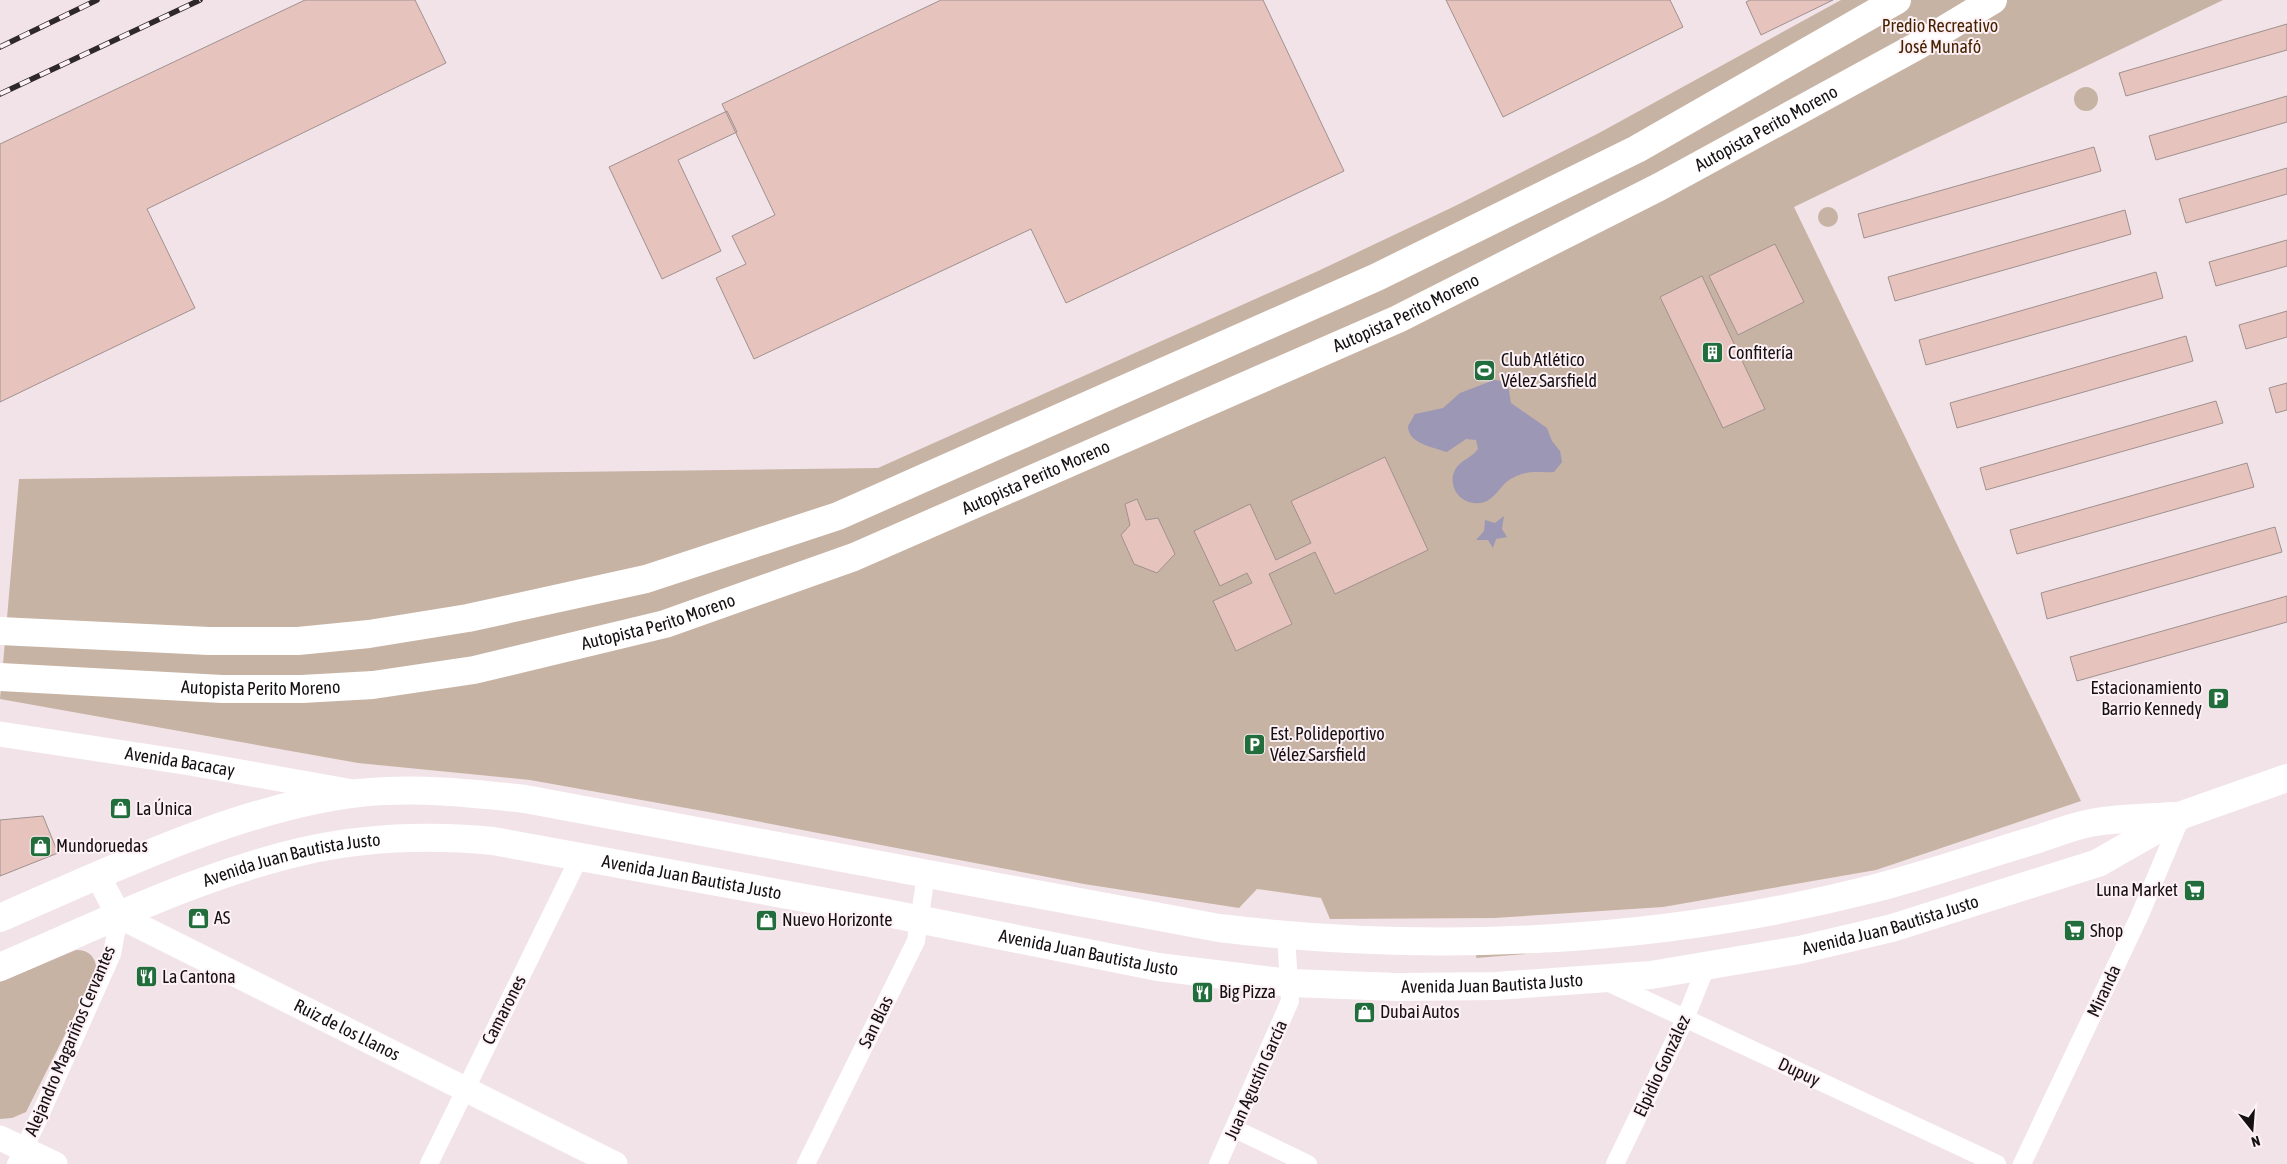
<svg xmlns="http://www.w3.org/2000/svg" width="2287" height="1164" font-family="'Asap Condensed',sans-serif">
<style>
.green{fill:#c7b3a4}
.water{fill:#9c97b4}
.building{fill:#e7c3be;stroke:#9f918f}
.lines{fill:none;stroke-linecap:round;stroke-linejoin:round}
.street{stroke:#fff;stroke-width:18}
.secondary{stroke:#fff;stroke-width:25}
.primary{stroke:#fff;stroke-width:28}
.highway{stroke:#fff;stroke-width:28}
.rail-casing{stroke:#2f282b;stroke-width:5.5}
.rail{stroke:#fdf1f5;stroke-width:4;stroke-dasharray:11;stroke-linecap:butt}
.labels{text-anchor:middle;stroke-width:4;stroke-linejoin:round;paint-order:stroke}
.park-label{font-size:18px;fill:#472200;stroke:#fdf1f5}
.street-label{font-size:18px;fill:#151012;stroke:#fdf1f5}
.poi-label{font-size:18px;fill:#151012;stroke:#fdf1f5;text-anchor:start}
</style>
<rect width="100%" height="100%" fill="#f2e3e8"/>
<path class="green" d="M1841,0H2223L1794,207L2081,801L1876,870L1663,907L1494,918L1330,919L1321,898L1257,889L1239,908L1084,884L714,813L530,780L358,763L0,699L19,479L878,468L1318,271L1455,206L1599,133Z
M2074 99a12 12 0 1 1 24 0a12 12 0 1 1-24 0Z
M1818 217a10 10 0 1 1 20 0a10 10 0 1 1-20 0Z
M76,950C90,949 98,960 96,973L26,1112L12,1118L0,1119V982Z
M1477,950L1549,952L1476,958Z"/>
<path class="water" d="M1494,380L1502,381L1508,385L1511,403L1547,428L1552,441L1560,451L1562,462L1554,472C1541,473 1532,470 1519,475C1501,482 1502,490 1490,499C1478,508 1459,502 1454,488C1452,482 1452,475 1455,470C1460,460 1472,458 1478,449L1476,440L1466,439L1447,452L1443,451C1430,446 1408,443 1408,426L1415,414L1443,408L1460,393Z
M1504,516L1502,529L1507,537L1496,539L1493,548L1488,540H1476L1484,531L1485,520L1495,523Z"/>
<path class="building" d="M305,0H415L446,63L147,209L195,308L0,402V144Z
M941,0H1263L1344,171L1066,303L1031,229L754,359L716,278L746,264L732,236L775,215L722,104Z
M1446,0H1670L1683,27L1503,117Z
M1750,0H1833L1761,35L1746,2Z
M2287,24V50L2126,96L2119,73Z
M2287,96V122L2156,160L2149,136Z
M727,111L737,132L678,160L721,251L662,279L609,167Z
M2094,147L2101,171L1864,238L1858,214Z
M2287,168V194L2186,223L2179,199Z
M2125,210L2131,234L1895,301L1888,277Z
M2287,240V266L2216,286L2209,262Z
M1775,244L1804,302L1738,335L1709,276Z
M2156,272L2163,298L1926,365L1919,340Z
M1702,276L1765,409L1723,428L1660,297Z
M2287,311V337L2246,349L2239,325Z
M2186,336L2193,361L1957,428L1950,403Z
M2287,383V410L2276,413L2269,388Z
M2216,401L2223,423L1986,490L1980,468Z
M1385,457L1428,550L1335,594L1315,552L1269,574L1292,624L1236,651L1213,601L1252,583L1247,573L1220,586L1194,531L1250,504L1276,560L1311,543L1291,501Z
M2247,463L2254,487L2017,554L2010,530Z
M1137,499L1146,520L1158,518L1175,554L1157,573L1134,564L1121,535L1130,525L1125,504Z
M2275,527L2282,552L2047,619L2041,593Z
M2287,596V622L2077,681L2070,657Z
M43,816L58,853L0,876V820Z"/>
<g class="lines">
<path class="street" d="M1603,980L1997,1164
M1235,1129L1308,1164
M16,1164L36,1124L112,954L119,916
M429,1164L580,856
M806,1164L916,941L926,875
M1218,1164L1290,1001L1286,935
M1615,1164L1685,1019L1706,967
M2022,1164L2139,917L2182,815"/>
<g class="secondary">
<path id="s1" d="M0,734L190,763L353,792"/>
<path id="s2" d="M98,876L119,916L615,1164"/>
<path d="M0,1138L55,1164"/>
</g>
<g class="primary">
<path d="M0,918C111,870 239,807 359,793C415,787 470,793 525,799L1219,928C1435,954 1660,943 1872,889C1927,875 1981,856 2035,840C2054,834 2075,825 2096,822C2121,818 2148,818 2173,816"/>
<path id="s3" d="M0,967C99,925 199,875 304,851C366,837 430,835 493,841L887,913L1158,967L1290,983L1397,987L1496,986L1651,975L1799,950L1892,928L2098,863L2182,815L2287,778"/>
</g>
<g class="highway">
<path d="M0,631L209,641H298L369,634L468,618L646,579L838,516L1377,277L1637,149L1897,0"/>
<path id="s4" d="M0,677L222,689H302L373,685L474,670L665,624L854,557L1398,319L1659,187L1917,46L1993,0"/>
</g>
<defs>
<path id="rail" d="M0,47L97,0
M0,94L200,0"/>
</defs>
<use href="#rail" class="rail-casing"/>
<use href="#rail" class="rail"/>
</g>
<defs>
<symbol id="building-square" viewBox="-11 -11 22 22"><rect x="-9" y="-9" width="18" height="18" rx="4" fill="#216d3c" stroke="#fdf1f5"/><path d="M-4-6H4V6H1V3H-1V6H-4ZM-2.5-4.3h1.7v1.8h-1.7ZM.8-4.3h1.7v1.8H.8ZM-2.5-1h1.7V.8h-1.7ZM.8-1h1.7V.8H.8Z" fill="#fff"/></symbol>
<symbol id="stadium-square" viewBox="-11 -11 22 22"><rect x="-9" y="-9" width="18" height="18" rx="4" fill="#216d3c" stroke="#fdf1f5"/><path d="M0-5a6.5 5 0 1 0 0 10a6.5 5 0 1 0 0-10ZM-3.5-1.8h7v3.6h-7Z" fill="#fff"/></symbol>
<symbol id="parking-square" viewBox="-11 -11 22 22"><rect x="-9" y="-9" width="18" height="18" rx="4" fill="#216d3c" stroke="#fdf1f5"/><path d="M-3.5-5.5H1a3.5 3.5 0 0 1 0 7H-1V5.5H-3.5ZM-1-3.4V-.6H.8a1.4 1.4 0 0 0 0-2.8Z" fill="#fff"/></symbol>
<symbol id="shop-square" viewBox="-11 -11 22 22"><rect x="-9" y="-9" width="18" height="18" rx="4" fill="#216d3c" stroke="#fdf1f5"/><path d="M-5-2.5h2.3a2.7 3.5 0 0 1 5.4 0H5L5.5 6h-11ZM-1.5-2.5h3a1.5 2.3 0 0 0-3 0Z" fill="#fff"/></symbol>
<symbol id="supermarket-square" viewBox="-11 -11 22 22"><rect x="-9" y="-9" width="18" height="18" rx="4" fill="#216d3c" stroke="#fdf1f5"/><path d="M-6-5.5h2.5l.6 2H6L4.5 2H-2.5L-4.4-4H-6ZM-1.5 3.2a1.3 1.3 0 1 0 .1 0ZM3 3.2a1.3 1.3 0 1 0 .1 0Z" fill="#fff"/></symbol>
<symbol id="restaurant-square" viewBox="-11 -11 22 22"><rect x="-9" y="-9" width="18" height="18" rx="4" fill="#216d3c" stroke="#fdf1f5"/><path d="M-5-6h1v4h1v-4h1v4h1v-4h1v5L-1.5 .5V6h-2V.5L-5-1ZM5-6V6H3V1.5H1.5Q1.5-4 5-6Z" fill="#fff"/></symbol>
</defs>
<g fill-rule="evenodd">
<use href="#building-square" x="1700" y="340" width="25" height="25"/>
<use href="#stadium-square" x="1472" y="358" width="25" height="25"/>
<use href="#parking-square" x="2206" y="686" width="25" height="25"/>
<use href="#parking-square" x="1242" y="732" width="25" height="25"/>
<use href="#shop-square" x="108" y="796" width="25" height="25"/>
<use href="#shop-square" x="28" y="834" width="25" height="25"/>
<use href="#supermarket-square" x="2182" y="878" width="25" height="25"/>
<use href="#shop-square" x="186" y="906" width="25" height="25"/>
<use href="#shop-square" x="754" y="908" width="25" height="25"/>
<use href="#supermarket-square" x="2062" y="918" width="25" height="25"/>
<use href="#restaurant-square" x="134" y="964" width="25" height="25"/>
<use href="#restaurant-square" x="1190" y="980" width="25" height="25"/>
<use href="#shop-square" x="1352" y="1000" width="25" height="25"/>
</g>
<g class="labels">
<g class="park-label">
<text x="1940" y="32">Predio Recreativo<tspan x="1940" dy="21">José Munafó</tspan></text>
</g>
<g class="street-label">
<text dy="6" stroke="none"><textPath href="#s4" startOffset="1881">Autopista Perito Moreno</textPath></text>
<text dy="6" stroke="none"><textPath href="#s4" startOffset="1476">Autopista Perito Moreno</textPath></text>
<text dy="6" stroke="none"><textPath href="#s4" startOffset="1071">Autopista Perito Moreno</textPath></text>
<text dy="6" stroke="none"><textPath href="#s4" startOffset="666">Autopista Perito Moreno</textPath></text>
<text dy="6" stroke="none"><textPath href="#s4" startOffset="261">Autopista Perito Moreno</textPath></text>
<text dy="6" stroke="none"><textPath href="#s1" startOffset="182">Avenida Bacacay</textPath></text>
<text dy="6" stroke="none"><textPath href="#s3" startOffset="312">Avenida Juan Bautista Justo</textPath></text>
<text dy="6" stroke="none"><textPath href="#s3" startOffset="718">Avenida Juan Bautista Justo</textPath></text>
<text dy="6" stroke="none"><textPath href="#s3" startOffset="1932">Avenida Juan Bautista Justo</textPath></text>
<text dy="6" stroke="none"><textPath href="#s3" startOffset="1122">Avenida Juan Bautista Justo</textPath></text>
<text dy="6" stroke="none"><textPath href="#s3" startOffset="1528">Avenida Juan Bautista Justo</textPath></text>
<text transform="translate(2104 991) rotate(-65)" y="6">Miranda</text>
<text transform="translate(504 1010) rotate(-63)" y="6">Camarones</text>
<text transform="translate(876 1022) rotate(-64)" y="6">San Blas</text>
<text dy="6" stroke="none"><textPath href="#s2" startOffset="300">Ruiz de los Llanos</textPath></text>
<text transform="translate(70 1041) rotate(-67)" y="6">Alejandro Magariños Cervantes</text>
<text transform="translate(1662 1066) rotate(-65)" y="6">Elpidio González</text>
<text transform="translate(1799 1072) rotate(25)" y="6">Dupuy</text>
<text transform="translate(1256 1080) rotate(-66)" y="6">Juan Agustín García</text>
</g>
<g class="poi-label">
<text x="1728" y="359">Confitería</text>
<text x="1501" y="366">Club Atlético<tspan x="1501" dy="21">Vélez Sarsfield</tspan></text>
<text x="2202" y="694" text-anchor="end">Estacionamiento<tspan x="2202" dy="21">Barrio Kennedy</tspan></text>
<text x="1270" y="740">Est. Polideportivo<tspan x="1270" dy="21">Vélez Sarsfield</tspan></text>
<text x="136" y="815">La Única</text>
<text x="56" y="852">Mundoruedas</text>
<text x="2178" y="896" text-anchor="end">Luna Market</text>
<text x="214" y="924">AS</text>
<text x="782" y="926">Nuevo Horizonte</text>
<text x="2090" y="937">Shop</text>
<text x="162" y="983">La Cantona</text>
<text x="1219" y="998">Big Pizza</text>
<text x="1380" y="1018">Dubai Autos</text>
</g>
</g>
<g transform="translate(2252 1129) rotate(163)" stroke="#fdf1f5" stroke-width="4" paint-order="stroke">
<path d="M0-4L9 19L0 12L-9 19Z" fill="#151012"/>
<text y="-8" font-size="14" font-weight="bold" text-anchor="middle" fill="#151012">N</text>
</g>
</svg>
